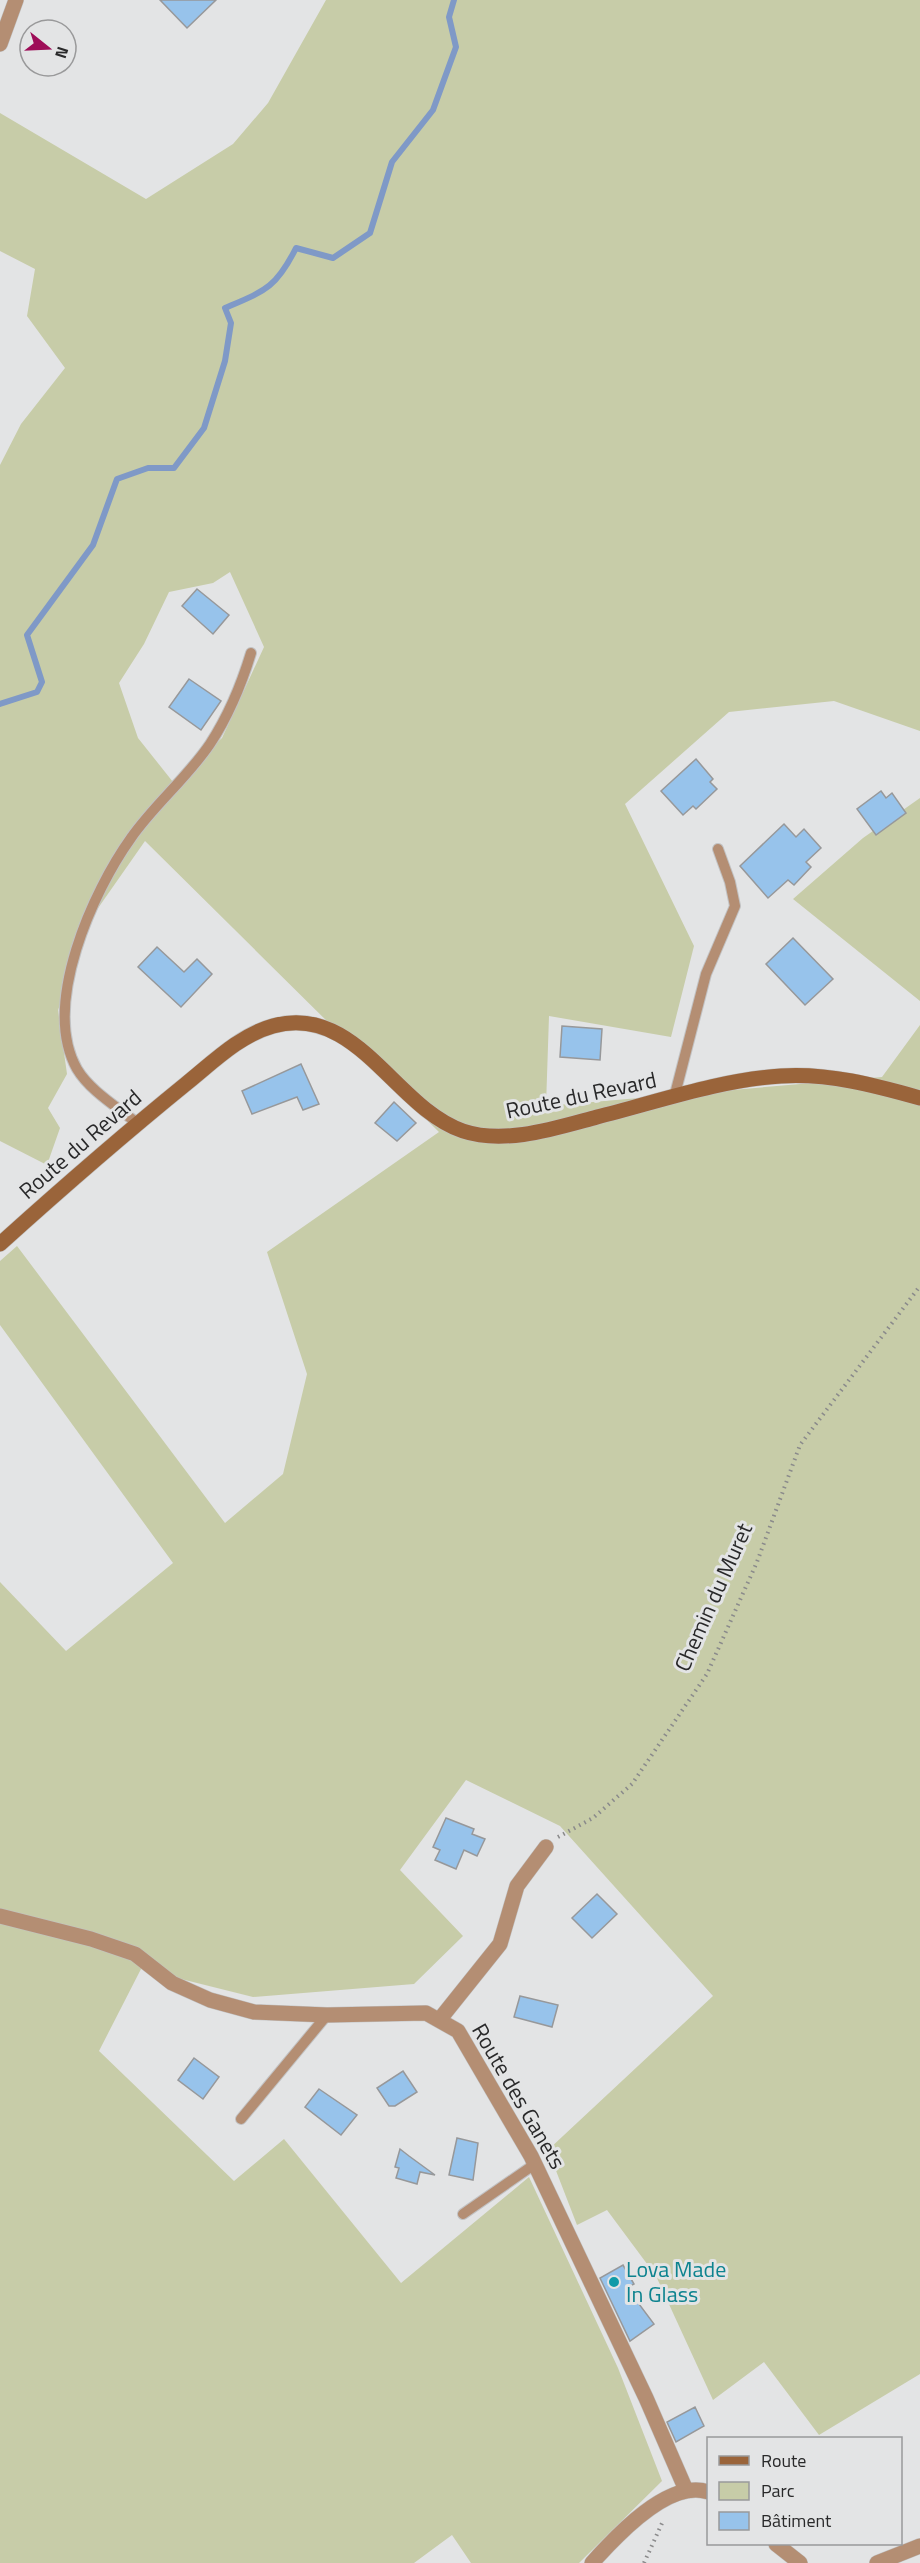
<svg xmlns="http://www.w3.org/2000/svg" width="920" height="2563" font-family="'Titillium Web',sans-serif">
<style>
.green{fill:#c7cca8;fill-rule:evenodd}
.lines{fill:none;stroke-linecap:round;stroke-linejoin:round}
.stream{stroke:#7f99c7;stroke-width:6}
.building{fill:#97c3eb;stroke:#97989a;stroke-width:1.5}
.lane-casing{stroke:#c2c2c3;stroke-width:12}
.street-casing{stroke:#c2c2c3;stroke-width:16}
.secondary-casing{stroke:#c2c2c3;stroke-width:16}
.path{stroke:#8a8a8b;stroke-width:4;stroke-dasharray:1.5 4.5;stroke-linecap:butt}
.lane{stroke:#b48e73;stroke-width:10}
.street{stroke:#b48e73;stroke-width:15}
.secondary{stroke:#9a643a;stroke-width:15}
.culture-dot{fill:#0f9aa8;stroke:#e3e4e5;stroke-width:2}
.labels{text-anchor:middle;stroke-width:6;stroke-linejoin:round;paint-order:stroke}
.street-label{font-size:22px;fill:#29292a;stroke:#e3e4e5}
.culture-label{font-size:22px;fill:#0d838f;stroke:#e3e4e5;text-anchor:start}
</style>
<rect width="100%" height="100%" fill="#e3e4e5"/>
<path class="green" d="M326,0H920V731L834,701L729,712L625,804L694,946L671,1037L549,1016L546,1106L882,1077L920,1025V2374L819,2435L764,2362L713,2400L656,2276L607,2210L577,2225L548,2150L713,1996L560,1826L466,1780L400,1870L463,1936L414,1984L253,1997L141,1969L99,2051L234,2181L284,2139L401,2283L529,2177L618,2368L662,2481L579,2563H471L452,2535L414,2563H0V1582L66,1651L173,1563L0,1325V1261L17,1246L225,1523L283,1474L307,1374L267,1252L439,1132L145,841L96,911L58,1010L67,1074L48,1108L60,1128L47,1165L0,1141V465L21,424L65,368L27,316L35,269L0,251V113L146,199L233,144L268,103ZM230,572L264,647L222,738L173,782L138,738L119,683L144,644L169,592L213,583Z
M920,798V1001L793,899L863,838Z"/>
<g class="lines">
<path class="stream" d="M0,704L37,692L42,682L27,635L93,545L117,479L148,468H174L204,428L225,361L231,323L225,308C265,291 276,288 296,248L333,258L370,233L392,162L433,110L456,47L449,17L454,0"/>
</g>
<path class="building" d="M160,0H216L187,28Z
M197,589L229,615L213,634L182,606Z
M189,679L221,701L201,730L169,707Z
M696,759L713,779L710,782L717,789L696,809L693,806L683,815L661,791Z
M881,791L886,798L892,793L906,813L876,835L857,809Z
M784,824L796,837L804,829L821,848L806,862L811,867L794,885L788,880L768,898L740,866Z
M793,938L833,979L805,1005L766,964Z
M157,947L184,972L197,959L212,974L181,1007L138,967Z
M562,1026L602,1029L600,1060L560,1057Z
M301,1064L319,1104L303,1110L297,1097L252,1114L242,1091Z
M394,1102L416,1123L397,1141L375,1123Z
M446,1818L474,1829L472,1834L485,1839L477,1856L464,1850L456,1869L435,1860L440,1850L433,1847Z
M597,1894L617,1914L592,1938L572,1918Z
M520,1996L558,2005L552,2027L514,2017Z
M194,2058L219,2077L203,2099L178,2080Z
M403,2071L417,2092L395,2106H389L377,2088Z
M319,2089L357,2115L341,2135L305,2107Z
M457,2138L478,2143L473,2180L449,2175Z
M400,2149L409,2156L435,2175L420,2172L417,2184L396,2178L399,2168L395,2167Z
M623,2265L634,2284L627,2288L654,2324L630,2341L600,2278Z
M695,2407L704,2426L676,2442L667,2422Z"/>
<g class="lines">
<defs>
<path id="lane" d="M674,1098L706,974L735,906L730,882L718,849
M138,1124C119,1108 90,1091 77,1069C41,1005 93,891 131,838C154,805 187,778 210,744C229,715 241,686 251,653
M241,2119L327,2015
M463,2214L535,2164"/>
<path id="street" d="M0,44L16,0
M0,1916L91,1939L135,1954L172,1983L210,2000L254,2012L327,2015L426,2013L458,2031L531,2156L646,2398L686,2490
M440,2019L500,1944L517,1886L546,1847
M776,2544L800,2563
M592,2563C616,2536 669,2479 708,2492
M877,2563L920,2546"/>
<path id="secondary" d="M0,1244C61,1189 123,1135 187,1083C213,1062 240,1035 273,1026C357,1003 395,1108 463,1131C505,1145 556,1128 597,1117C657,1102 719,1080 781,1076C829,1073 874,1085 920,1098"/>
</defs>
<use href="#lane" class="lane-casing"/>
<use href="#street" class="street-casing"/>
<use href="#secondary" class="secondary-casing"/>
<path class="path" d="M558,1837L593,1818L632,1784L707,1674L757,1562L800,1445L920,1286
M644,2563L663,2521"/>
<use href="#lane" class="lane"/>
<use href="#street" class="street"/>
<use href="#secondary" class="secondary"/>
</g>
<circle class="culture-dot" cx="614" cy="2282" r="6"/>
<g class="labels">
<g class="street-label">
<text transform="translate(581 1095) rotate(-12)" y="8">Route du Revard</text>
<text transform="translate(80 1144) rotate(-41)" y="8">Route du Revard</text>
<text transform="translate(713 1597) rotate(-66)" y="8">Chemin du Muret</text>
<text transform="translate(519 2096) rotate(60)" y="8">Route des Ganets</text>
</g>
<g class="culture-label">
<text x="626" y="2277">Lova Made<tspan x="626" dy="25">In Glass</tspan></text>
</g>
</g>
<rect x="707" y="2437" width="195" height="108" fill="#e3e4e5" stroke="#99999a" stroke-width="1.5"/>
<rect x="719" y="2456" width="30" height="9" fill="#9a643a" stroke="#99999a" stroke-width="1.5"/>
<text x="761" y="2467" font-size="18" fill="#29292a">Route</text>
<rect x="719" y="2482" width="30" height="18" fill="#c7cca8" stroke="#99999a" stroke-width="1.5"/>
<text x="761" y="2497" font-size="18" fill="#29292a">Parc</text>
<rect x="719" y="2512" width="30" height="18" fill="#97c3eb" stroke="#99999a" stroke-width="1.5"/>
<text x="761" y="2527" font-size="18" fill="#29292a">Bâtiment</text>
<g transform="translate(48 48) rotate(108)"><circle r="28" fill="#e3e4e5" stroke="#99999a" stroke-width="1.5"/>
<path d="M0-4.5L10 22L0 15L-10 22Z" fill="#9e0d58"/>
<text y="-9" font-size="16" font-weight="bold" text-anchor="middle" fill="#29292a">N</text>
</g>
</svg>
